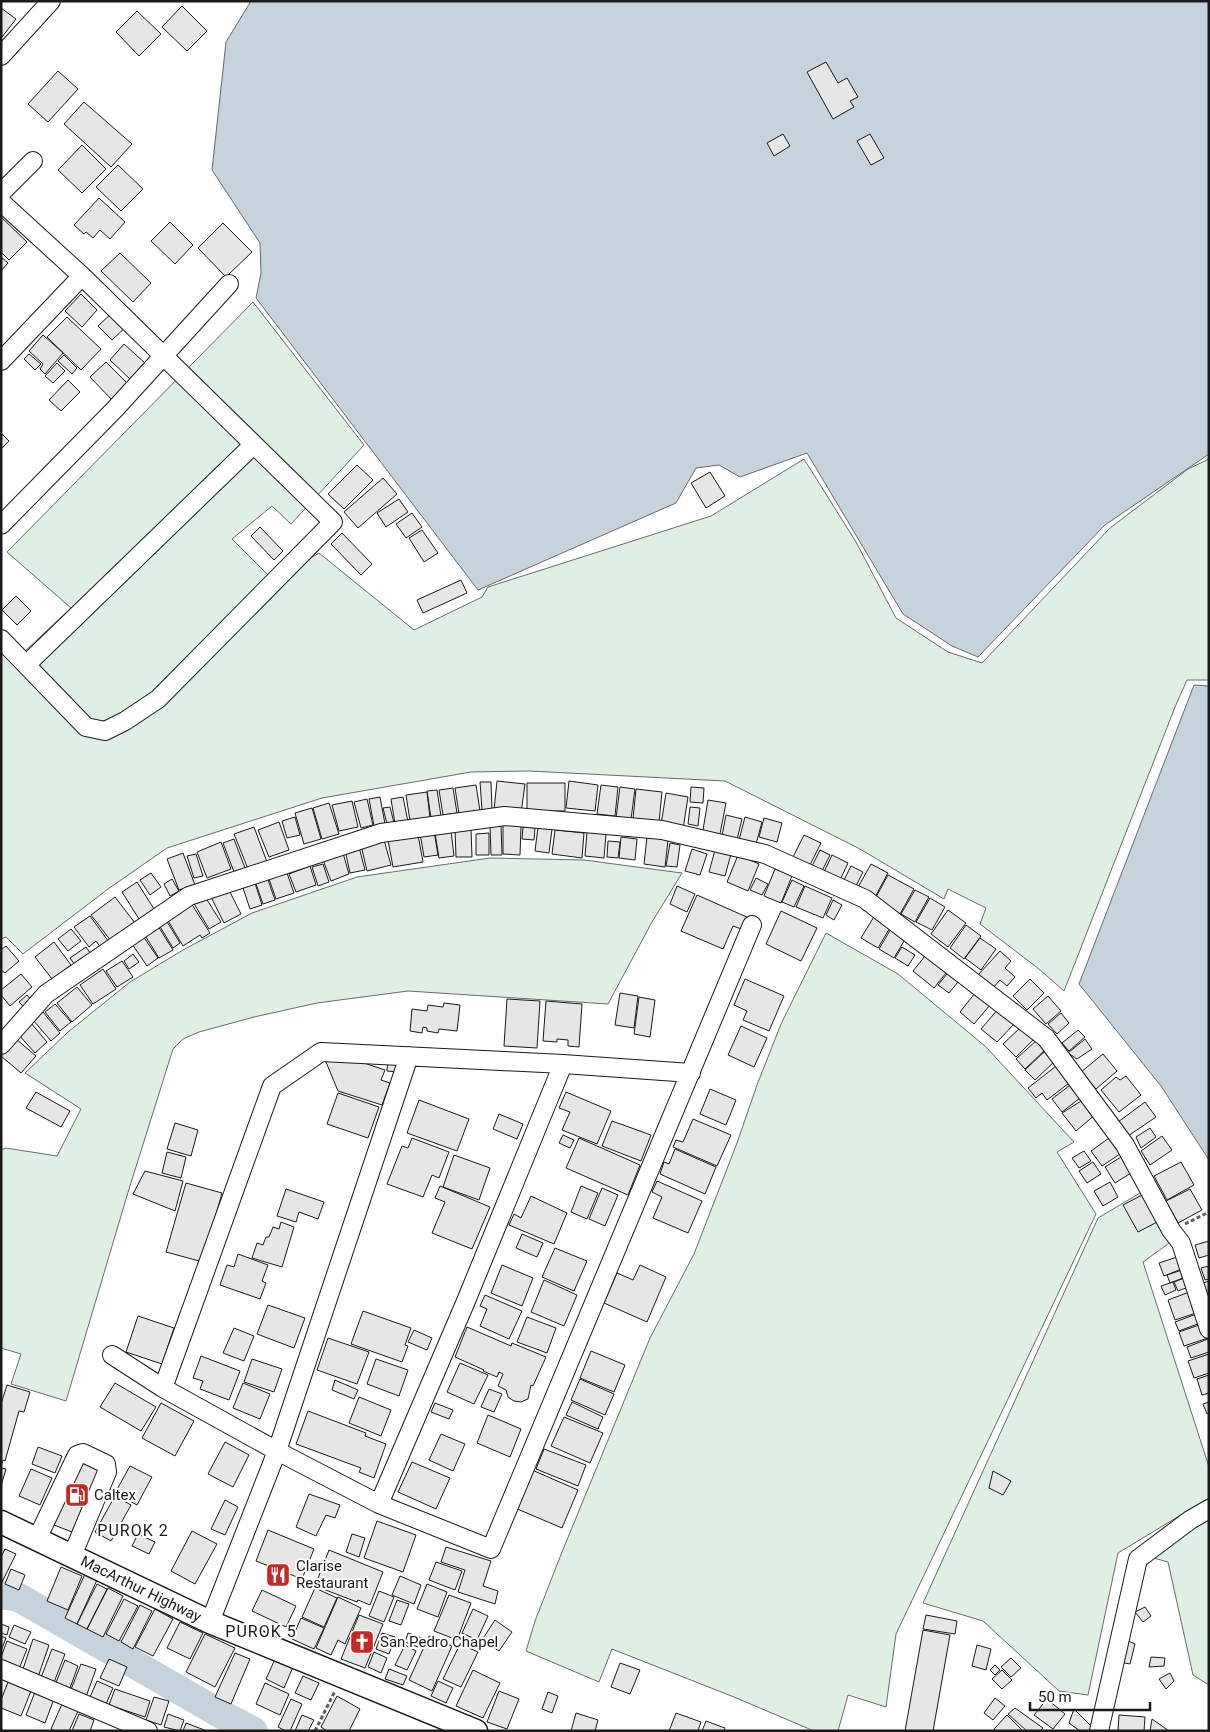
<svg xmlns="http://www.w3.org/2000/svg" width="1210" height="1732" font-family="Roboto,sans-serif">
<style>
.green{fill:#e0efe3;stroke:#6a6a6a}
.water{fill:#c6d2dc;stroke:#6a6a6a}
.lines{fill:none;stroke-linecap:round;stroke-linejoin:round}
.river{stroke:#c6d2dc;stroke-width:29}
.building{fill:#e6e6e6;stroke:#1a1a1a}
.minor-casing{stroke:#1a1a1a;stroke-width:20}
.major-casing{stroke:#1a1a1a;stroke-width:25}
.path{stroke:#5f5f5f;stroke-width:3;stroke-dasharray:4 2.5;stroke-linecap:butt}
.minor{stroke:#fff;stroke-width:18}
.major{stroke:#fff;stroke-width:22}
.labels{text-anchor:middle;stroke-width:4;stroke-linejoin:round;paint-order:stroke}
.poi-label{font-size:15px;fill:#1a1a1a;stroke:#fff;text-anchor:start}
.street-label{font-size:15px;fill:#1a1a1a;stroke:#fff}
.neighbourhood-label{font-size:16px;letter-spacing:1px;fill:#1a1a1a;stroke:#fff}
</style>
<rect width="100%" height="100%" fill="#fff"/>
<path class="green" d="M253,302L364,445L291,524L272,506L232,539L273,580L319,553L414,630L482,597L488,587L711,516L804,459L856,542L896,618L948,652L982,663L1110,528L1188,469L1209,459V680H1187L1175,707L1064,991L1039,969L980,924L986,908L948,889L944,899L860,849L725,781L529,771L471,772L322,798L167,848L108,889L23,954L6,937L1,939V634L25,651L71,608L7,552Z
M490,858L584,860L682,873L652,922L608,1004L408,991L317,1003L254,1017L199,1032L183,1039L173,1049L129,1189L66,1401L11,1384L21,1354L1,1348V1150L6,1148L57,1156L81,1109L25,1073L68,1032L130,982L183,950L252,913L357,877Z
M826,933L898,974L985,1046L1074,1142L1057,1152L1096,1214L896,1634L886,1707L848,1695L838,1731H814L734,1697L612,1649L599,1682L526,1651L535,1621L562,1552L650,1338L694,1254L737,1143L757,1085L781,1024Z
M1145,1190L1172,1241L1143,1262L1209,1467V1498L1118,1553L1088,1695L1059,1691L983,1621L923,1603L1098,1218Z
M1209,1516V1685L1193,1675L1168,1562L1150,1557Z"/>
<path class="water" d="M251,1H1209V454L1105,525L978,657L952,646L903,614L807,453L740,477L719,465L696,468L676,503L478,590L256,298L261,273L260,243L212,170L226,42Z
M1194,685L1209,686V1160L1161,1086L1079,984Z"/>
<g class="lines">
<path class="river" d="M1,1595L18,1597L219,1713L253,1731"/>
</g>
<path class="building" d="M182,6L207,31L187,51L162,27Z
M1,8L16,19L2,37H1Z
M137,11L161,34L139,56L116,32Z
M826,62L838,83L847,78L858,97L850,101L854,107L833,119L807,72Z
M58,71L78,89L48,122L28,104Z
M84,102L132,144L111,167L64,124Z
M783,134L790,146L774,156L767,143Z
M870,134L884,158L871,165L857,141Z
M82,145L106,169L82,193L58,170Z
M118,165L143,189L121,211L96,187Z
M99,198L125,222L110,239L100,230L93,238L86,232L84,234L74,225Z
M1,217L27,242L9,260L1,252Z
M170,222L193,245L175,264L151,241Z
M223,223L252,252L226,277L198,248Z
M120,253L151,283L133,302L101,271Z
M1,257L8,263L1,271Z
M81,294L97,310L82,327L65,311Z
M114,311L128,325L112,340L98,326Z
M67,317L101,349L81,370L47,337Z
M43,335L63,353L45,374L40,369L43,364L29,351Z
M124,344L146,364L131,380L110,360Z
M29,354L41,364L35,370L24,359Z
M64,355L77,368L72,374L58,361Z
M106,362L129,385L113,401L90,377Z
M57,363L65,371L53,383L45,376Z
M68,380L80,392L61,411L49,400Z
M1,433L9,441L1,449Z
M357,465L373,480L344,509L328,494Z
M710,472L725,496L706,508L691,483Z
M383,478L397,494L358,528L344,512Z
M399,499L408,512L386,527L377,513Z
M412,513L422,527L406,538L396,524Z
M260,527L283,551L274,560L251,536Z
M422,530L438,553L424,562L409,538Z
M342,533L372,564L361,575L331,544Z
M461,580L467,593L423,613L417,600Z
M16,596L31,611L17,625L2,610Z
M497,781L525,784L521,813L494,810Z
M569,781L598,785L595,811L566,808Z
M480,782H491L492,810H482Z
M527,783H565V811H527Z
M476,785L480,811L459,814L455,788Z
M601,785L618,787L615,816L597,814Z
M620,787L635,789L631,819L616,818Z
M691,787L704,788L703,803L690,802Z
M453,788L457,813L443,815L439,790Z
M636,789L662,792L659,822L633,819Z
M437,790L441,816L431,818L427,791Z
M427,792L430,818L410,821L406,795Z
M666,793L688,797L683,829L661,825Z
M380,797L385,824L374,826L369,799Z
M403,797L408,822L395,824L391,799Z
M367,799L373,825L361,828L354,802Z
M708,800L726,803L719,839L702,836Z
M352,801L358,827L339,831L332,805Z
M329,803L339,834L322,839L313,808Z
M390,807L394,823L387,824L383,808Z
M690,807L700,808L698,826L688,824Z
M312,808L321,839L304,844L295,813Z
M726,815L742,819L736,844L721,841Z
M295,817L300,835L287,838L282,821Z
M745,817L762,822L756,844L739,840Z
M764,818L782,823L777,842L759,837Z
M279,822L289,850L269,857L258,830Z
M501,824L502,855H491L490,825Z
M503,825L521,826L520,855L503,854Z
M254,827L267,862L248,869L234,834Z
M523,827L535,828L534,840L522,839Z
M538,827L552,829L549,853L535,851Z
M455,829H471L472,857H456Z
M555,830L584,833L582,858L552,854Z
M434,831L438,855L424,857L420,833Z
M451,831L454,856L439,858L435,833Z
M587,832L606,834L604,858L585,856Z
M489,833V855H476V834Z
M418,835L423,862L393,867L388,840Z
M804,835L821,843L809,867L792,859Z
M621,837L637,839L635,860L619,858Z
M647,837L668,840L665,867L644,864Z
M234,839L245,868L234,872L223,843Z
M384,840L391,865L367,871L361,845Z
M608,841L620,842L618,858L607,857Z
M221,842L231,869L207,878L197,852Z
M670,843L680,845L677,867L666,866Z
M359,847L365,870L350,873L345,850Z
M692,849L707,854L700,875L685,871Z
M715,850L731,854L725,876L709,872Z
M820,850L830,855L821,873L811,868Z
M183,853L195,885L179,890L167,859Z
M343,853L349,874L331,881L323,860Z
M196,854L203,876L194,878L187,856Z
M738,855L759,864L748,891L727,882Z
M832,855L848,863L840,880L824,872Z
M323,864L329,882L318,886L312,867Z
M871,864L888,873L874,899L857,889Z
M310,866L316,885L296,892L289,874Z
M851,866L863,872L855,888L843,882Z
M775,869L792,876L781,903L764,896Z
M151,873L161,887L150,895L140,880Z
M287,873L294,893L276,899L269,879Z
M888,875L914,889L900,914L875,899Z
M267,877L275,900L263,904L255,881Z
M756,878L768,884L762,895L750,890Z
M172,879L179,891L170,896L164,884Z
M254,880L262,905L250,909L242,885Z
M792,880L804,886L794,907L782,902Z
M137,882L154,909L139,919L122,892Z
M227,886L241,914L224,923L210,895Z
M677,886L695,894L687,912L670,904Z
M805,886L832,898L823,918L796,907Z
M915,890L929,897L915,922L901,914Z
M204,895L221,922L209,929L193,902Z
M697,895L749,918L744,930L733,926L723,949L681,931Z
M115,897L135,923L111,941L91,915Z
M930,898L945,907L932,930L916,922Z
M833,900L842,905L834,920L826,915Z
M191,903L210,933L202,938L200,935L183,946L167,919Z
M948,910L966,923L948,947L931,934Z
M781,911L817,928L801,961L766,944Z
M875,915L891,926L878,948L861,938Z
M90,916L109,942L101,948L96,941L89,947L74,927Z
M166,920L180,943L173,948L159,925Z
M966,925L981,936L964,959L950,948Z
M158,926L173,950L159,958L144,934Z
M892,927L907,936L894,958L879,949Z
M71,929L81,941L68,951L58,939Z
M143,936L158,958L147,966L132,944Z
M980,938L996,949L981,970L965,958Z
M54,942L71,965L52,979L35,957Z
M6,946L19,961L5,973L1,970V950Z
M86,947L93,957L77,968L70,958Z
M902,947L915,955L908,966L895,958Z
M929,951L950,968L934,988L913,971Z
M1000,951L1011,961L1005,968L1015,977L1007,986L1000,980L993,988L978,975Z
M133,954L139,962L129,969L124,961Z
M122,961L133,977L117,987L106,971Z
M103,969L116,989L93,1004L80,985Z
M951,969L962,977L949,993L938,985Z
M21,974L32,987L10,1006L1,995V990Z
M745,979L784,996L769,1031L743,1020L747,1011L734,1005Z
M1030,979L1044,993L1027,1010L1013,996Z
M77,987L92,1005L72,1022L57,1003Z
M620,993L638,996L634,1028L615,1025Z
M975,993L990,1005L974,1024L960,1012Z
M27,995L34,1003L27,1010L19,1002Z
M1048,996L1061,1011L1046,1024L1033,1009Z
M639,997L655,1000L650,1037L634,1034Z
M507,999L540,1001L537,1048L504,1046Z
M546,1001L582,1004L579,1047L568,1046V1040L557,1039V1042L543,1041Z
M444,1003L460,1005L457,1031L439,1029L438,1033L427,1031V1028L423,1027L422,1033L410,1031L412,1009L427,1011L428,1005L443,1007Z
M55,1004L71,1022L60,1031L45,1012Z
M999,1008L1016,1022L997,1042L981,1029Z
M43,1012L60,1033L51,1041L33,1020Z
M1061,1013L1069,1023L1057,1034L1048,1024Z
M31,1023L47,1042L35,1053L18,1034Z
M741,1026L767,1038L754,1067L728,1055Z
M1021,1027L1033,1040L1016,1057L1003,1044Z
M1078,1030L1085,1037L1069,1051L1062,1043Z
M15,1038L36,1056L21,1073L1,1056Z
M1085,1039L1092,1049L1077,1059L1068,1053Z
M1037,1040L1046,1049L1025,1069L1016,1059Z
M1046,1050L1056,1060L1035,1080L1025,1070Z
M1103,1054L1117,1071L1096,1089L1081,1072Z
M334,1058L358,1061L385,1070L381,1080L390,1083L382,1105L338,1091L326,1062Z
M388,1058L400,1059L399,1072L387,1071Z
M1060,1063L1073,1080L1047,1100L1042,1093L1036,1098L1028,1088Z
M1126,1076L1141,1095L1119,1112L1101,1090L1116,1077L1120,1080Z
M1074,1082L1084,1095L1062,1112L1052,1099Z
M710,1089L736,1100L726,1125L700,1114Z
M36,1092L70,1111L61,1127L26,1108Z
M566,1092L611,1111L597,1144L562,1130L570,1112L559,1108Z
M338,1093L379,1107L368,1138L327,1124Z
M1086,1098L1096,1114L1076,1131L1062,1113Z
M419,1100L469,1119L457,1151L407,1133Z
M1145,1102L1156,1117L1128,1136L1118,1122Z
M499,1114L523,1124L517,1139L493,1129Z
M693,1119L731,1135L717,1166L673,1147L676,1140L683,1142Z
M612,1121L651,1135L641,1161L602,1146Z
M175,1123L198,1130L191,1156L167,1149Z
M1150,1128L1156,1137L1141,1148L1136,1137Z
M563,1135L574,1140L570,1148L559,1143Z
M1162,1136L1172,1150L1150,1165L1141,1151Z
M412,1138L449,1152L439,1178L432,1175L423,1197L387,1184L402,1146L408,1148Z
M579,1138L640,1165L628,1195L566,1168Z
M1109,1138L1120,1154L1102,1166L1091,1151Z
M675,1149L716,1167L705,1194L660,1174L664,1162L669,1164Z
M1084,1151L1091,1161L1079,1168L1072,1158Z
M167,1152L186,1157L181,1178L162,1173Z
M454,1155L490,1168L479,1200L443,1187Z
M1121,1157L1131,1173L1115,1183L1105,1167Z
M1093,1162L1101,1174L1087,1183L1079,1171Z
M1181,1162L1194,1185L1167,1200L1154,1176Z
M145,1171L183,1181L175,1211L133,1194Z
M657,1181L702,1201L688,1233L653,1218L662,1197L652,1192Z
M1110,1182L1118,1197L1103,1206L1094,1191Z
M186,1183L222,1193L203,1262L166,1252Z
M440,1186L490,1207L472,1249L432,1233L445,1202L435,1198Z
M581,1186L598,1193L587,1219L571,1212Z
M602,1188L618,1195L605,1226L589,1219Z
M286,1189L324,1202L318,1219L299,1212L296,1222L277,1216Z
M1190,1189L1202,1210L1178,1223L1166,1201Z
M1144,1194L1159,1221L1138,1232L1123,1205Z
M531,1196L567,1213L554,1244L509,1225L514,1214L521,1218Z
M281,1222L294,1227L282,1267L252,1258L257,1243L263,1245L266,1237H269L273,1227L279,1229Z
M522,1234L543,1243L537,1257L516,1248Z
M1209,1241V1255L1199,1258L1195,1245Z
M555,1248L587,1261L574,1291L542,1277Z
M238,1254L268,1265L262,1281L266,1283L260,1299L220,1285L227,1265L234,1267Z
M1180,1256L1184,1268L1164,1276L1159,1263Z
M502,1265L533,1278L522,1306L491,1293Z
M640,1265L666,1277L647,1322L604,1303L617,1273L633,1280Z
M1209,1266V1279L1205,1280L1201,1268Z
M1185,1269L1188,1276L1170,1283L1167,1275Z
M1187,1277L1191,1286L1178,1291L1174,1282Z
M544,1280L577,1295L564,1326L531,1312Z
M1209,1281V1293L1207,1294L1203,1283Z
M1173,1282L1176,1290L1165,1295L1161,1286Z
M1192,1291L1199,1312L1175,1320L1168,1300Z
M485,1295L522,1311L509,1339L480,1326L487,1309L480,1306Z
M268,1305L305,1318L294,1348L257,1334Z
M363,1311L411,1328L405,1345L408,1346L402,1362L351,1344Z
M1199,1313L1203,1322L1179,1331L1175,1322Z
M138,1316L174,1328L162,1364L126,1352Z
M527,1317L556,1328L547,1353L517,1342Z
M1202,1324L1208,1338L1184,1346L1179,1332Z
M467,1327L511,1346L512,1343L546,1357L533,1386L531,1385L528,1399L521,1402L514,1401L508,1397L506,1390L498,1386L503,1374L499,1372L497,1377L483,1371L484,1370L455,1357Z
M234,1328L254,1336L244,1361L223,1353Z
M414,1330L432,1338L427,1350L408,1342Z
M328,1338L369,1352L357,1384L317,1370Z
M1208,1339L1209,1352L1191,1358L1187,1347Z
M591,1351L625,1365L614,1392L580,1378Z
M1209,1354V1373L1194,1378L1188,1361Z
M201,1356L240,1371L229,1400L200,1389L203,1381L193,1378Z
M252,1359L282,1369L274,1392L244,1382Z
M376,1359L408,1370L399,1396L367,1384Z
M460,1363L488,1375L474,1404L447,1392Z
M1209,1375V1393L1202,1395L1197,1379Z
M580,1379L614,1394L605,1415L571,1400Z
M335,1380L358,1390L354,1399L332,1390Z
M115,1383L156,1407L141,1431L100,1407Z
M243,1383L270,1394L260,1419L233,1408Z
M7,1385L30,1392L24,1412L19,1411L5,1461L3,1460L1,1466V1404Z
M489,1389L502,1394L494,1412L481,1407Z
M359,1397L391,1410L381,1436L349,1423Z
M572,1402L603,1417L598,1429L566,1415Z
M1209,1402V1413L1207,1414L1203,1404Z
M161,1403L194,1421L175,1456L142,1438Z
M435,1403L453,1410L449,1419L431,1412Z
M308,1411L366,1433L365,1436L386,1444L374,1478L359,1472L361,1468L296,1444Z
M488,1415L521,1429L510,1457L477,1443Z
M564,1417L603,1433L590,1463L551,1446Z
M441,1434L465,1444L453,1471L429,1460Z
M225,1442L249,1455L233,1487L208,1474Z
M38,1447L62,1456L55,1473L32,1464Z
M544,1449L586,1465L578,1486L536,1469Z
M83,1457L101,1465L72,1532L54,1525Z
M412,1462L450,1478L436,1509L398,1492Z
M130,1466L152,1477L137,1505L115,1493Z
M1,1468L6,1469L1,1486Z
M31,1469L52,1478L40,1505L19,1496Z
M532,1470L578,1490L562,1528L515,1508Z
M993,1471L1011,1481L1003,1495L989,1488Z
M309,1494L340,1505L335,1518L326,1515L316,1536L296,1527Z
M115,1496L131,1505L111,1541L95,1532Z
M225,1500L238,1507L225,1535L211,1529Z
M377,1521L416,1535L403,1572L364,1558Z
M268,1530L314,1549L302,1579L256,1561Z
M192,1531L217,1544L195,1584L171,1571Z
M138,1534L155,1542L149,1554L132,1546Z
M352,1534L365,1538L359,1557L346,1552Z
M446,1547L491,1561L483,1586L498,1591L495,1604L458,1592L465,1570L441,1562Z
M5,1549L16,1554L1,1584V1557Z
M329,1550L383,1572L370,1605L358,1600L357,1602L315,1586Z
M436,1562L462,1571L455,1590L429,1580Z
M61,1567L82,1576L68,1610L47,1601Z
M11,1569L25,1575L19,1590L5,1584Z
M85,1574L97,1580L77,1624L65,1618Z
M400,1576L421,1585L414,1604L392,1595Z
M97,1584L107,1589L87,1629L77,1624Z
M427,1584L447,1592L438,1617L417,1609Z
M108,1588L123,1596L103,1637L87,1629Z
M315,1588L337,1598L324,1627L302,1617Z
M262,1590L296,1606L286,1627L252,1611Z
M379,1591L394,1597L384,1622L369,1616Z
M449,1595L471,1603L457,1640L434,1631Z
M338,1597L361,1608L345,1644L338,1640L331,1655L316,1648Z
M124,1599L138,1606L119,1641L106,1634Z
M397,1600L409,1604L401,1625L389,1621Z
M140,1605L152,1611L133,1649L121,1642Z
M1145,1607L1151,1616L1143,1622L1135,1612Z
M155,1609L173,1619L153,1656L135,1647Z
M473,1609L488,1616L477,1640L462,1633Z
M359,1615L383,1624L365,1668L341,1659Z
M926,1615L957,1621L955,1634L923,1629Z
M301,1618L324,1628L314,1649L292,1639Z
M495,1620L512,1632L499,1651L482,1640Z
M180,1622L203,1633L190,1659L167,1648Z
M1,1624L9,1627L7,1635L1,1633Z
M14,1625L31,1632L25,1644L9,1637Z
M923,1630L950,1635L933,1731H905Z
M382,1633L395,1637L389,1654L376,1649Z
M408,1633L422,1638L418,1647L405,1642Z
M205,1634L235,1648L215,1687L186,1672Z
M1,1636L6,1638L1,1651Z
M429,1636L452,1646L432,1691L409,1680Z
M33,1639L49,1645L38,1677L22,1672Z
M1126,1640L1135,1644L1130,1664L1119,1662Z
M7,1641L27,1649L19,1669L1,1662V1657Z
M460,1644L478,1652L461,1687L443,1679Z
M405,1645L416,1651L407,1670L395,1665Z
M977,1645L991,1649L986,1670L972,1666Z
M52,1649L65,1654L53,1685L40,1680Z
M374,1652L387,1658L381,1673L368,1667Z
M235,1653L250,1659L231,1704L215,1697Z
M1151,1657L1165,1658L1164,1666L1149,1667Z
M1011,1658L1021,1668L1011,1677L1001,1667Z
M109,1659L127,1667L119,1686L100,1678Z
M275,1659L293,1667L284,1688L266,1679Z
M65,1660L78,1666L69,1691L55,1685Z
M620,1663L640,1670L630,1694L611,1687Z
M81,1664L96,1669L86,1697L70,1692Z
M995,1665L1000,1670L995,1675L990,1670Z
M389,1669L407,1676L403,1685L385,1679Z
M473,1670L500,1683L483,1718L456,1706Z
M1002,1670L1012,1680L1002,1689L992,1679Z
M1170,1673L1174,1681L1166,1689L1159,1679Z
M303,1676L319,1683L311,1700L295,1693Z
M97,1681L113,1688L106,1704L90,1697Z
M438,1681L453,1688L446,1703L431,1696Z
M8,1682L31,1691L21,1716L1,1708V1700Z
M265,1683L289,1694L280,1715L256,1704Z
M115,1689L150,1701L145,1717L109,1705Z
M499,1691L519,1699L507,1729L487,1722Z
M35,1692L54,1699L45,1723L26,1715Z
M548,1692L558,1696L552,1713L542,1709Z
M337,1696L360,1709L349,1731H327L321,1727Z
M154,1697L169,1701L161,1725L146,1720Z
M995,1698L1005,1706L993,1720L984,1713Z
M291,1699L302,1704L290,1731H286L278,1727Z
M1047,1699L1065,1714L1053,1729L1034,1715Z
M62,1704L78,1711L69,1731H55L51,1729Z
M1015,1708L1043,1728L1040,1731H1027L1008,1714Z
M1074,1709L1093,1728L1092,1731H1080L1069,1723Z
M576,1713L598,1720L595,1731H571Z
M676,1713L701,1722L698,1731H669Z
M79,1714L94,1720L90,1731H72Z
M168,1714L184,1720L180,1731L164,1727Z
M302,1715L314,1720L308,1731H295Z
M1007,1715L1022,1730V1731H996L994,1729Z
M1119,1715L1145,1717L1144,1731H1118Z
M1152,1719L1169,1731H1150Z
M706,1721L725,1728L724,1731H702Z
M186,1723L207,1731H183Z"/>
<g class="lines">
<defs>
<path id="minor" d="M1,56L51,1
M1,193L33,161
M1,202L82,276L333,522L158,699L125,721L105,731L86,727L1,639
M1,361L82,276
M1,525L115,409L229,284
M26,665L248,450
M1,1045L46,994L189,896L381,833L505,816L662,830L765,854L865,899L1046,1038L1125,1145L1171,1230L1181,1243L1209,1329
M112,1355L163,1388L277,1451L379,1504L491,1549L752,925
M163,1388L272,1086L321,1052L563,1064L691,1073
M379,1504L466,1301L563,1064
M37,1539L77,1455L83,1453L106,1464L107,1472L72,1556
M210,1622L277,1451L409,1056
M1,1669L148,1731
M1099,1731L1138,1559L1190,1520L1209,1509"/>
<path id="major" d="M1,1522L210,1622L476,1731"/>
</defs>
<use href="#minor" class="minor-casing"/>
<use href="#major" class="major-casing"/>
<path class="path" d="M1185,1224L1209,1212
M315,1731L335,1691"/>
<use href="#minor" class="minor"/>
<use href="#major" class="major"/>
</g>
<defs>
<symbol id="fuel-square" viewBox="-11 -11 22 22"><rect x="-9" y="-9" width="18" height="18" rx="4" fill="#c62828" stroke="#fff"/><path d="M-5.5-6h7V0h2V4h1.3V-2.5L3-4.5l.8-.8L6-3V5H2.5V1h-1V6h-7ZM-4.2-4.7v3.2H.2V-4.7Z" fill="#fff"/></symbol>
<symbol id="restaurant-square" viewBox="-11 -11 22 22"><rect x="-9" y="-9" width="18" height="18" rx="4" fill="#c62828" stroke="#fff"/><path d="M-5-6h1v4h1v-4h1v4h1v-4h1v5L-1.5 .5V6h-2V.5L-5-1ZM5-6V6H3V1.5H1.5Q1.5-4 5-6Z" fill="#fff"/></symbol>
<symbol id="church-square" viewBox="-11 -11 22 22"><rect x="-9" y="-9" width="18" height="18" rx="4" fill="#c62828" stroke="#fff"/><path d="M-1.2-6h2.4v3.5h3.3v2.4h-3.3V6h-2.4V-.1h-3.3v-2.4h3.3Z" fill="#fff"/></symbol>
</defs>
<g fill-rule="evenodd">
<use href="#fuel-square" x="63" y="1481" width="28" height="28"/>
<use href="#restaurant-square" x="264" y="1561" width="28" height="28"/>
<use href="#church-square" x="348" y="1628" width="28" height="28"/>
</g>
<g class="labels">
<g class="poi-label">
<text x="94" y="1500">Caltex</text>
<text x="296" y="1571">Clarise<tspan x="296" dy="17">Restaurant</tspan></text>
<text x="380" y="1647">San Pedro Chapel</text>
</g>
<g class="street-label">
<text transform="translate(141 1589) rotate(26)" y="5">MacArthur Highway</text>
</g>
<g class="neighbourhood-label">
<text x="133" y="1536">PUROK 2</text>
<text x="261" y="1637">PUROK 5</text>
</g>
</g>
<rect width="1210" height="1732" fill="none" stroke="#1a1a1a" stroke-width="5"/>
<path d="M1030 1702v8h120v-8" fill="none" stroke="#1a1a1a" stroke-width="2.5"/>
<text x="1038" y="1702" font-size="15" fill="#1a1a1a" stroke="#ffffff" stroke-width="4" paint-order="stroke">50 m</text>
</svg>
